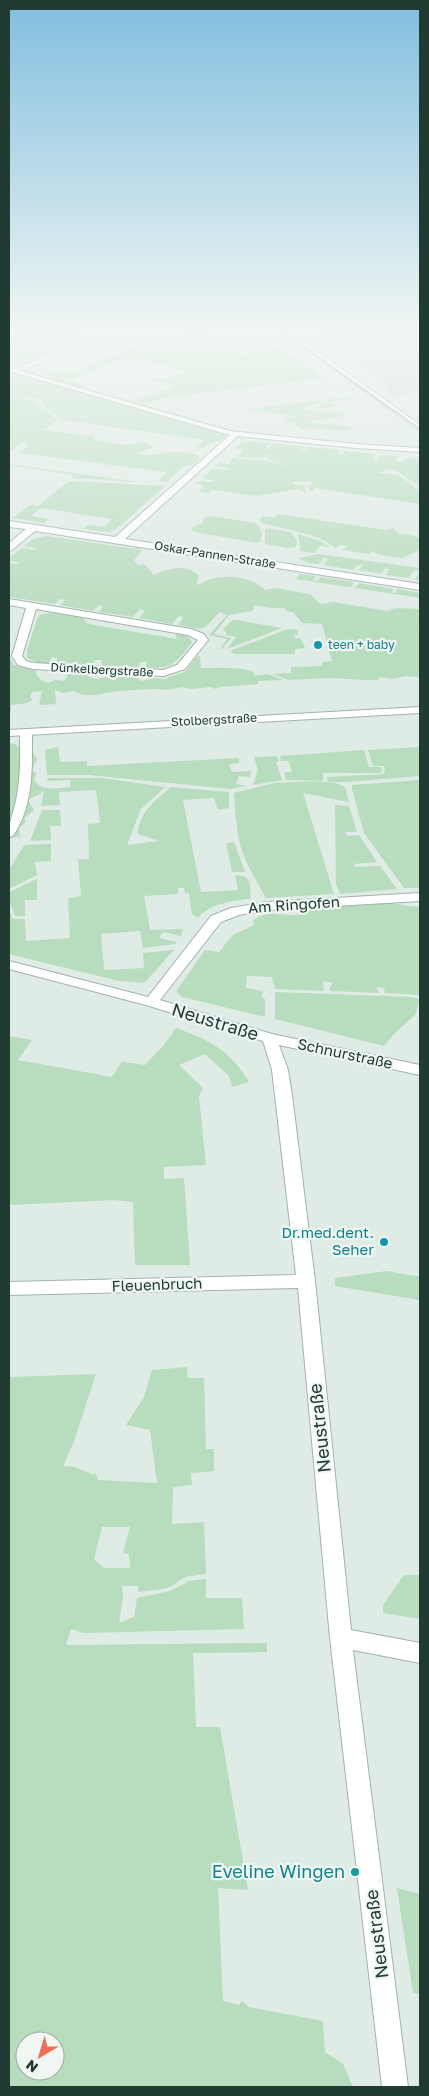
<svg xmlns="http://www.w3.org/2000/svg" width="429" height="2096" font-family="'Golos Text',sans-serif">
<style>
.built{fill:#cedbd3}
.green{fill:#b8dcbe;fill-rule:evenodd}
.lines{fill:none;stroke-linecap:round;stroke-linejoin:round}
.minor-casing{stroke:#a2b3ab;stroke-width:2}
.tertiary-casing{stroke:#a2b3ab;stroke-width:2}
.secondary-casing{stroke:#9eb7ab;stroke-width:2}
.minor{fill:#fff;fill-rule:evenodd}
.tertiary{fill:#fff;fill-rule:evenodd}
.secondary{fill:#fff;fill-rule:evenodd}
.tram{stroke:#5a776c;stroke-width:1}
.culture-dot{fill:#0f9aa8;stroke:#f0f7f3;stroke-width:2}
.labels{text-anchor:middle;stroke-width:4.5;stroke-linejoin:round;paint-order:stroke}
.far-street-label{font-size:12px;fill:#203b31;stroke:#f0f7f3}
.far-culture-label{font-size:12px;fill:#0d838f;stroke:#f0f7f3;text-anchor:start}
.street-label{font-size:15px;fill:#203b31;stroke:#f0f7f3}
.culture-label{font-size:15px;fill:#0d838f;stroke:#f0f7f3;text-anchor:end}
.near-street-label{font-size:18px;fill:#203b31;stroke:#f0f7f3}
.near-culture-label{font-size:18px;fill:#0d838f;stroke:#f0f7f3;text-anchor:end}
</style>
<rect width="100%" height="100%" fill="#dfebe5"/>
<path class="built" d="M310,331H420V392L393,396L384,389L388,388Z"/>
<path class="green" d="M9,331H108L9,348Z
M176,331L179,333L185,331H206L211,337L206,338L208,340L240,337L242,338L230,339L231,341L226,342L227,344L223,346C236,360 258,352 274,350L267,347L282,348L290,354L287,355H293L302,362L298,363L301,365H305L318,375H314L315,377L321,376L324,378L169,397L143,404L133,401L175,386L152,379L157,377L167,380L189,371L127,357L137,352L73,379L63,380L87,386L84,389L97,391L107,397L125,398L126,400L148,406L150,411C160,410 192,416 200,421L197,423L224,427L229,435C222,442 212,441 204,448L197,447L204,440L61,420L41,403L43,401L27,396L23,398L37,402L57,419L56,422L43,430L94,436L95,440L126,445L142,442L151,445L153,447L139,453V455C158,455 181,448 199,456V459L194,464L183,467L167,482L158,481L167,472L19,453L28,446L25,441L9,452L10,375L21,370L36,372L40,378L51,377L35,371L39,367L44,368L39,371C69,378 96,362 124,351L119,349L128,350L146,343L167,345L161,341L176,335L168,333Z
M94,335H100L9,367V350Z
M348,397L351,399L330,402L335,407L316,409L318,406L328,402L326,401L303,408C310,413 318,409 325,413L340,412L346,416L305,422L354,427L348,431L299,428L300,426H295L296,424L284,422L290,416L248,409Z
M248,441L270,443L265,449H268L274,443L305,447L300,452H303L309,447L340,450L337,454L341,455L345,451L376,454L372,459L377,460L381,455L399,456L395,461L403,462L407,458L420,459V486L395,470L389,469L378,473L398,475L420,491V504L316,488L310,492L308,486L314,484L310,481L292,482L296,485H304L306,492H304L299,489L256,496L212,490L209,493L198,492L204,486L195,483L200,481L212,482L214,480L202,479L213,468L226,470L228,468L215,466L219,463L230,464L229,462L233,458L268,461L289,466L267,459L271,454L261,459L236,457L244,450L235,448L242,442Z
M9,464L138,482L72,478L73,475L69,474L9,465Z
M69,481L164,486V487L116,529L109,532L83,529L88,525L104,527L112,519L41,508L31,516L48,519L43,523L13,518L30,505L38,506Z
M278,514L386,530L393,528L400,534H408L419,538L420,550L402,558L381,555L371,551L369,554L344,550L347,546L341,545L335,548C322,534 281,529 262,523L259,520L263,516L275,518Z
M211,516L256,523C262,529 264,536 259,543L200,533L191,530L194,526L202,523L204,517Z
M267,528L291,532L297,540L296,547L289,548L265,544V529Z
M298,534L321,541L330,547L320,546L315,553L300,551Z
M47,536L130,548H140L139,550H143L134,560L138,565L144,564L154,575C167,568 188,563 199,576L196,585C202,584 206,580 211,579C228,574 253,577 265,590L275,588L310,594L321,604L334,602L388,611L395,608L420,609V625L418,626L420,627V677L405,676L393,679L381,677L377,680H366L331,678L288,680L272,674L291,673V667L322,666V662L332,661L322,624L302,623L293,612L286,611L285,608H271L255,605L252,611L229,615L214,634L231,638L222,649H220L227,639L209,635L227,615L220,612C199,633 208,630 178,625L184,617L179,616L172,624L139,618L145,611L140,609L133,617L99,612L103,606L99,605L93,611L60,605L65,600L60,599L55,604L9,597V563L17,564L18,562L9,561V558L22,548L35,550L36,548L24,546L33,539Z
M319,554L420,568V580L415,579L420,571L414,570L409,578L386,575L389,569L385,568L381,574L359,570L364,564L357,565L353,570L324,565L328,558H324L319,564L308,563L299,558Z
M300,574L316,576L313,581H317L321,577L354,582L351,587L355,588L359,583L393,589L392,593H395L398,589L420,593V598L296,579Z
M54,612L82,616L86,623L94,625L177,639L175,633C181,634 190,636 192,642C176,663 173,669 145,668L147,662H140L138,667L101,666L102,660H95L93,665L56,664L57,658L51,657L49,664L38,663L27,658V650L37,619L40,615Z
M232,620H236L282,628L227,649L236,637L225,635L227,633L223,630Z
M288,629L298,630V635H294L295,638L301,639L305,648L295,649V654H234L230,651Z
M197,656H200L201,668C214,668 244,666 255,673L253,676L268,674L283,680L258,681V684L220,687L216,689L210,687L190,689L182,687L165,690L160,689C146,689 133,690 120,691C105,692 87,700 74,691L63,693L55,690L56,704L39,705L42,691L32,692L30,696L32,700L28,703L11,705V711L9,715V657L14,665L37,671L36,674L41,680L49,683L55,680L65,681L68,672L93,674L88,677L97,679L106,677L116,681V678L125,673L133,674V677L136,676L141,681L154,678L165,679L186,671Z
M9,743L15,744C23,751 32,748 37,759L32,770L36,773L34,780C42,792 58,788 70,787L71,780L47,781L48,778H102L165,787L141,809L127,845L159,841L138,834C138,813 156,800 171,787L229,792V808L218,810L214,798L183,800L201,892L238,890L235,875C253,876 249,884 251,899C234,900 209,904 198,918L192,914L189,894L185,893L184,888H178V894L144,896L150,930L183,929L181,936L163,932L159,938L177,942L175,944L143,948L140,931L101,934L104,970L144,968L143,953L174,950L144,983L119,981L9,954V909L13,919H25L26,941L70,938L68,898L81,896L78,859H89L88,824L100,823L96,790L59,792L60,805L41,806L44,790L40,794L28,800L34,810L25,818V823L19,828L20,838L18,836L9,839Z
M58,747L60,762L87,761V766L239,758V763L229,764L232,772L251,771L250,777L239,776L236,784L247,786L230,789L89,775H47L45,750Z
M420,747V776L346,782H328L327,777L383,774L385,772L384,766H373L368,750Z
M364,750L369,767H381L382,773H323V781L286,780L284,772H292L289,761H281L280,756Z
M277,756L279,761L276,762L282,780L253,785L258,770L254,757Z
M420,780V888H404L364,833L352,789V785Z
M274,783C291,783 332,778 345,787L349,802L303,793L334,894L266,898C257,881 245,863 240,844C236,827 235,810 234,793Z
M335,805L349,806L357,832H345L347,836L359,835L377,862L354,864L355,867L380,866L397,889L340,894L336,884Z
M42,810H60L61,826H50L51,840L30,841Z
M234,842L245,872H232L226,843Z
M51,844V861L35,862L37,875L9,889V870L24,845Z
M37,879V900H25V916H15L9,900V892Z
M335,900L388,902L407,906L420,907V995L385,993L384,988L377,987L379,993L330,991V987L333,983L323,981L324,991L275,989L272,977L247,976L246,988L263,991L262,998L265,999V1017L182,997L176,991L205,950L219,952L233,935L254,925L253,920C268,909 281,916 297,915C308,915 309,907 324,908Z
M275,992L411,997L417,998L419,1002L415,1015L397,1031L384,1046L275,1019Z
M176,1028C210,1040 230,1050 249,1082L232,1087L229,1076L205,1054L179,1065L203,1088L199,1096L206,1165L164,1167V1179L184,1178L190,1265H135L133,1202L114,1200L9,1205V1036L32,1040L18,1060L112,1077L122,1062L145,1065L164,1045Z
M387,1271L420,1277V1300L335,1286V1278Z
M187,1367L188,1378H204L206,1449H214V1471L191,1473L192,1485L173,1487L172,1524L204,1522L206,1574L185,1577L170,1587L162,1589L138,1592V1586H122L123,1596L119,1623L134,1617L137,1598L170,1591L189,1581L206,1579V1598H242L244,1629L84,1633L71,1629L66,1645L267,1643V1652L193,1653L196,1727H220L248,1890L218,1888L223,2001L239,2005L242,2001L249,2007L323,2021L325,2052L343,2064L353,2087H9V1377L96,1374L73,1444L63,1466L75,1467L94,1475L95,1472L98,1480L157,1483L150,1430L126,1425L144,1397L152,1370ZM102,1527H130L123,1553L129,1554L130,1568H104L94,1559ZM25,2041H55V2071H25Z
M404,1575H420V1619L383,1613V1605Z
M397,1888L420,1894V1994L413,1993Z"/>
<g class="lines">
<defs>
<path id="minor" d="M115,331H125L20,371L230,431L356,444L420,448V452L356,448L238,436L125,539L420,584V590L35,531L12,550L9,551V543L26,529L9,527V521L115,537L230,435L9,371Z
M9,599L191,629L204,634L208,640L185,669L164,676L33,669L18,665L12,656L26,608L9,605ZM36,609L188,635L198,640L177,665L163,670L33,663L26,661L22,656Z
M26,729L32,732C32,768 34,805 13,836L9,837C8,822 15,810 17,795C21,774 20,753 20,732Z
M420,893V901L267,910L239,915L221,922L160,1000L272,1034L420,1065V1075L279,1045L288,1070L292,1095L315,1281L351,1630L420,1643V1663L353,1650L408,2087H382L330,1638L298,1288L9,1295V1282L296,1275L272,1070L263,1041L146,1005L9,969V961L148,997L211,916L231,908L267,902Z"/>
<path id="tertiary" d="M420,707V713L9,736V730Z"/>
<path id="secondary" d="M282,331H290L420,425V431Z"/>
</defs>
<use href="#minor" class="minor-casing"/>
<use href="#tertiary" class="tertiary-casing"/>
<use href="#secondary" class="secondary-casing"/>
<use href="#minor" class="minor"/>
<use href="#tertiary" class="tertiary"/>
<use href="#secondary" class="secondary"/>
<path class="tram" d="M281,331L420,429"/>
</g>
<linearGradient id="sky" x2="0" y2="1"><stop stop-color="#81bedf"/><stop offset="0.53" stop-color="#f1f6f3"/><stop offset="1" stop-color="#f1f6f3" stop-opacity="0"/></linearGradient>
<rect width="429" height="625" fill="url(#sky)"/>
<g class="culture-dot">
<circle cx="318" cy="645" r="5"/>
<circle cx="384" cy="1242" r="5"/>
<circle cx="355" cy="1872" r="5"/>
</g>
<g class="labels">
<g class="far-street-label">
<text transform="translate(215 555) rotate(9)" y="4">Oskar-Pannen-Straße</text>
<text transform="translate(102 670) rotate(3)" y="4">Dünkelbergstraße</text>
<text transform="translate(214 720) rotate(-3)" y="4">Stolbergstraße</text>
</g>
<g class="far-culture-label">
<text x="328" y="649">teen + baby</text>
</g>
<g class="street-label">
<text transform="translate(294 905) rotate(-4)" y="5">Am Ringofen</text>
<text transform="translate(345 1054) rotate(12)" y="5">Schnurstraße</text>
<text transform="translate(157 1285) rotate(-2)" y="5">Fleuenbruch</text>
</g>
<g class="culture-label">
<text x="374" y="1238">Dr.med.dent.<tspan x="374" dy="17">Seher</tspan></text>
</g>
<g class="near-street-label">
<text transform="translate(215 1022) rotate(17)" y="6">Neustraße</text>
<text transform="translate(320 1428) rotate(-96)" y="6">Neustraße</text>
<text transform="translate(377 1934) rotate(-97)" y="6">Neustraße</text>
</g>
<g class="near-culture-label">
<text x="345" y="1878">Eveline Wingen</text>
</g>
</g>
<rect width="429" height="2096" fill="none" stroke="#203b31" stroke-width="20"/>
<g transform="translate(40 2056) rotate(218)"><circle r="24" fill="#f0f7f3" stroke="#9daca5"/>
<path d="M0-4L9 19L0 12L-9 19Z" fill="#f36d55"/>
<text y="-8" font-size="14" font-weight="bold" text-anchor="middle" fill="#203b31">N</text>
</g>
</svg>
